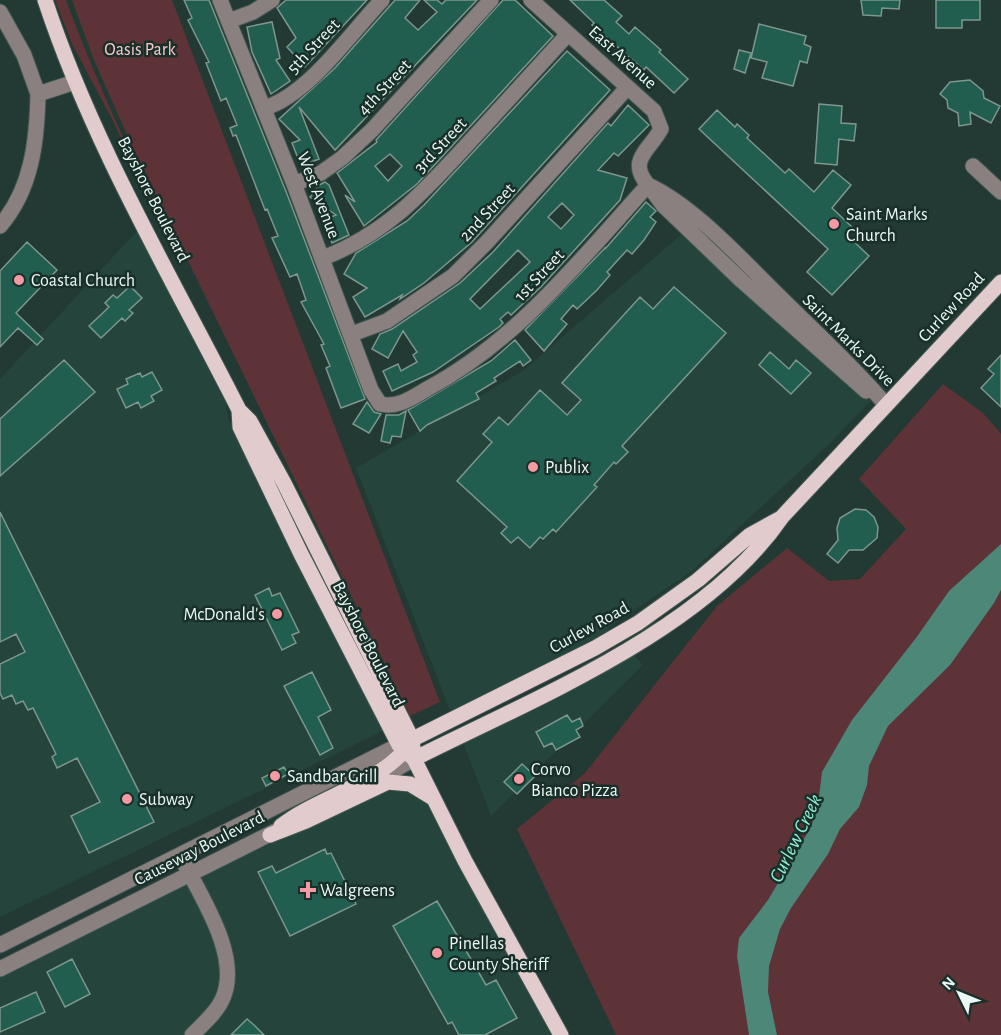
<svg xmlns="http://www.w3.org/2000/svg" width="1001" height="1035" font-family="'Alegreya Sans',sans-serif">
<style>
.built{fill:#25443c}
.green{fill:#5e3337}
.water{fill:#4c8777}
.building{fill:#225e50;stroke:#7d968e;stroke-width:1.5;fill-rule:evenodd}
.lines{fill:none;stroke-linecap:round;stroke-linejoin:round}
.minor-casing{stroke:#435852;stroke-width:17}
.major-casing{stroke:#435852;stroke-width:17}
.minor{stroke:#8b8080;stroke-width:15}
.major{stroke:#e1cbcc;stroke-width:15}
.poi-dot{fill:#f49aa2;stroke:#192f29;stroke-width:2}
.labels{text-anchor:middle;stroke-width:5;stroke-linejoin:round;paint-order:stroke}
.street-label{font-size:18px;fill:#ebf8f4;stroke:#192f29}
.park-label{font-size:18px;fill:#fbc8cb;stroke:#192f29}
.poi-label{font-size:18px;fill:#ebf8f4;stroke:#192f29;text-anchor:start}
.water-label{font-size:20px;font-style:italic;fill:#90eed5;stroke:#192f29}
</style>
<rect width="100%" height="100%" fill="#233933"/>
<path class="built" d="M137,231L226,404L228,418L295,556L385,730L0,917V379Z
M683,233L844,381L871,401L827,446L692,571L608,628L611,631L451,713L356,468L524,370Z
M632,654L643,665L491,816L463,742Z
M390,788L408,790L429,802L554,1035H201L234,982L197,878Z
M187,883L217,944L222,980L216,998L183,1035H0V978Z"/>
<path class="green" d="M55,0H66C94,75 126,147 162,218L152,207L113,121L72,44Z
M72,0H172L440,702L410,716L131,144L94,60Z
M943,384L983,413L1001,434V1035H616L517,829L585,773L717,606L787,548L829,581L860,579L906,529L859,479Z"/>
<path class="water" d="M1001,544V590L994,603L950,665L888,726L869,766L867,785L859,807L840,829L828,854L791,908L780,929L769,966L768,992L777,1035H749L737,956L739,938L768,900L811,827L818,805L822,772L852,720L916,638L949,591Z"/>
<path class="building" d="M184,0H209L287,194L365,399L341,408L326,368L330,366L321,345L324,344L301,302L306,300L297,274L290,277L272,238L278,236L267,209L265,210L236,135L233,136L230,128L237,125L226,98L221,101L206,63L209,62L188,20L192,18Z
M286,0H367L305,67L287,47L296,38L277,8Z
M395,0H420L405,18L418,30L437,12L424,0H437L442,4L446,0H477L335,150L299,107L319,159L301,166L292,143L300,140L279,119L335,68Z
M503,0H515L553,36L417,184L364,226L345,195L355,202L337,173L377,142L376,140ZM390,154L402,166L388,181L375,166Z
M570,0H604L622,16L616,22L629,34L635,27L661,50L659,52L688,79L674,93L646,67L644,70L592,25L594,23Z
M861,0H900L899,9L882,8L881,16L863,15Z
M936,0H980V20H962V28H936Z
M272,22L280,58L276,60L290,81L271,94L252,52L247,27Z
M759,24L806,36L804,44L811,47L807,63L800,61L793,86L762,78L767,62L751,58Z
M739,50L751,53L745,73L734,69Z
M567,51L610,90L472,242L424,283L400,299L402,295L365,317L353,297L367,288L344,274L356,253L407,221L424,205Z
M970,80L983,91L984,98L1000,106L991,123L970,112L971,124L959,126L958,113L948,108L947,100L940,94L950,82Z
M819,104L842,106L841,123L856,124L854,141L839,139L837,165L815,163Z
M628,105L649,125L618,156L614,153L598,170L627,178L620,200L541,287L511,315L508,312L500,319L503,323L499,327L433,372L392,391L383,371L398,364L401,371L417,362L413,355L417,352L403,331L388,358L372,349L380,334L392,329L460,283L493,252L608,123L611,126ZM562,203L574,215L561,229L548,217ZM518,250L530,262L480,309L470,299Z
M717,110L735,127L737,124L749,135L747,138L785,173L789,169L814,192L833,170L851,185L832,208L852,227L846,234L869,256L832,295L807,272L828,249L699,129Z
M325,182L329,185L349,235L332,243L323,220L336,215L310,197L319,185Z
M646,202L656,211L650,217L656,222L644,240L632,254L627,250L607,272L610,275L597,290L577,309L573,305L561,319L567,324L544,351L525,330L606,247L605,249Z
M27,242L57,270L16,313L43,339L37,345L18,328L0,347V271Z
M130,286L142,298L129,310L133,313L125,321L122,318L101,338L89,326L109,307L105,303L113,295L117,298Z
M674,287L726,333L622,446L628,452L616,464L614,462L594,485L597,487L556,532L553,529L543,539L540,537L530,548L518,537L511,543L501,533L507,527L457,481L492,442L483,434L499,417L508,425L540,390L567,415L581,400L562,383L640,297L653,309Z
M515,340L531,360L523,366L520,361L494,378L496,381L476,393L479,399L427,425L420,431L408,410L491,361Z
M770,352L789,369L796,360L811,373L791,394L759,365Z
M1001,355V407L981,388L994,374L988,369Z
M64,360L95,392L0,476V419Z
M152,372L162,390L151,396L154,401L141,408L138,402L126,408L117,389L128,384L126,379L140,373L142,377Z
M367,402L374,412L381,414L369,433L353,424Z
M406,411L401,437L392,436L390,443L381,441L386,415H399Z
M855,509L866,510L874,517L878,527L877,538L863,550H849L838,563L827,554L838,540L837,528L840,518Z
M0,512L154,822L89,853L71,816L100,802L77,758L57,768L52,757L56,754L33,708L28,710L23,701L16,704L12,695L3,699L0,693V664L25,652L16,634L0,642Z
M269,588L272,596L280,593L299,632L292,635L296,643L282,650L255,595Z
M312,672L331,710L318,717L333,748L320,755L284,686Z
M567,715L572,722L580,718L583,726L576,730L580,737L556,750L552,743L544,747L536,732Z
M522,764L535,776L517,794L504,782Z
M284,767L288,774L266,786L262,778Z
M325,849L327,854L331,853L356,904L290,936L258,872L272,866L276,873Z
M437,901L486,985L496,980L517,1018L485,1035H459L452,1022L448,1024L393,926Z
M72,959L90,994L65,1007L47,972Z
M36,992L45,1012L0,1032V1008Z
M247,1019L254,1025L264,1035H231Z"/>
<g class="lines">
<defs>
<path id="minor" d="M220,0L294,184L371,390L380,404C398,408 412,398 427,389C517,341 580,260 648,185C627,160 649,151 661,129L654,111L531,0
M0,12L24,55L38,94
M229,21L253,12L272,0
M265,108C310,93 349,35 382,0
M973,166L1001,192
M294,184L321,173L342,158L372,130L491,0
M648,185C694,206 743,261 780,297C816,333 853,366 886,405
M649,186L663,205L742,281L866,391
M0,226C32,189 37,141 38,94L75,82
M323,258C390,232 427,188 475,136C506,102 537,68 568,34
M352,334L387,321L453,276L487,242L627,88
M378,779L414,759
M180,855C199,894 243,957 222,1000C216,1013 202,1025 192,1035
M0,945L399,745
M0,969L282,828"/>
<path id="major" d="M45,0C92,143 171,276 239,410L250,421L284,483L412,739L414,759
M239,410L240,427L301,554L399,745L414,759L465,861L561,1035
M405,743L595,648L638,623L698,580L750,535L779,519
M414,759C535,698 704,631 782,517L1001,282
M281,826C319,796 385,782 411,742
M270,835L306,821L388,782L410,784L433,798"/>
</defs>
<use href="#minor" class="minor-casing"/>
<use href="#major" class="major-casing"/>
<use href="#minor" class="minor"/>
<use href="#major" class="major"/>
</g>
<g class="poi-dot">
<circle cx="834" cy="224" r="6"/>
<circle cx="19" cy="280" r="6"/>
<circle cx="533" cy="467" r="6"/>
<circle cx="277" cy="614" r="6"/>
<circle cx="275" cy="776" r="6"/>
<circle cx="519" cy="779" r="6"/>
<circle cx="127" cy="799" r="6"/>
<path d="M305 881h6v6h6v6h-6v6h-6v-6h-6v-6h6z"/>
<circle cx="437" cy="953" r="6"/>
</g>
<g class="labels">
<g class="street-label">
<text transform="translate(313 46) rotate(-47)" y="6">5th Street</text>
<text transform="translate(623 57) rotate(42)" y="6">East Avenue</text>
<text transform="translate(384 87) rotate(-47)" y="6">4th Street</text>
<text transform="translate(440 145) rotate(-47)" y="6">3rd Street</text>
<text transform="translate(319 195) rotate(69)" y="6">West Avenue</text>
<text transform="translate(154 199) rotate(63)" y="6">Bayshore Boulevard</text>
<text transform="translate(487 212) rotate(-47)" y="6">2nd Street</text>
<text transform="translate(539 275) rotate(-47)" y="6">1st Street</text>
<text transform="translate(951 307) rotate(-47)" y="6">Curlew Road</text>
<text transform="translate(849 340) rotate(45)" y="6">Saint Marks Drive</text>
<text transform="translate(589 627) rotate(-29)" y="6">Curlew Road</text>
<text transform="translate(369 644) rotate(63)" y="6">Bayshore Boulevard</text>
<text transform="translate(199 848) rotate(-27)" y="6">Causeway Boulevard</text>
</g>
<g class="park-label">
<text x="140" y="55">Oasis Park</text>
</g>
<g class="poi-label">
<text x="846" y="220">Saint Marks<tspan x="846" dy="21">Church</tspan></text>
<text x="31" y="286">Coastal Church</text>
<text x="545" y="473">Publix</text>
<text x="265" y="620" text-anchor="end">McDonald's</text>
<text x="531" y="775">Corvo<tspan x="531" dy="21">Bianco Pizza</tspan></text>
<text x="287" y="782">Sandbar Grill</text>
<text x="139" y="805">Subway</text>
<text x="320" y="896">Walgreens</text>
<text x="449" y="949">Pinellas<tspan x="449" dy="21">County Sheriff</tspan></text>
</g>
<g class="water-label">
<text transform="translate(795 838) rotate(-64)" y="7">Curlew Creek</text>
</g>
</g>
<g transform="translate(959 993) rotate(313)" stroke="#192f29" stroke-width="4.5" paint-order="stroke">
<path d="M0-4.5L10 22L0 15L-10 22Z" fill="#ebf8f4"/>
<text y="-9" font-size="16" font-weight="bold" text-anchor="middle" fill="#ebf8f4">N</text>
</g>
</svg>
